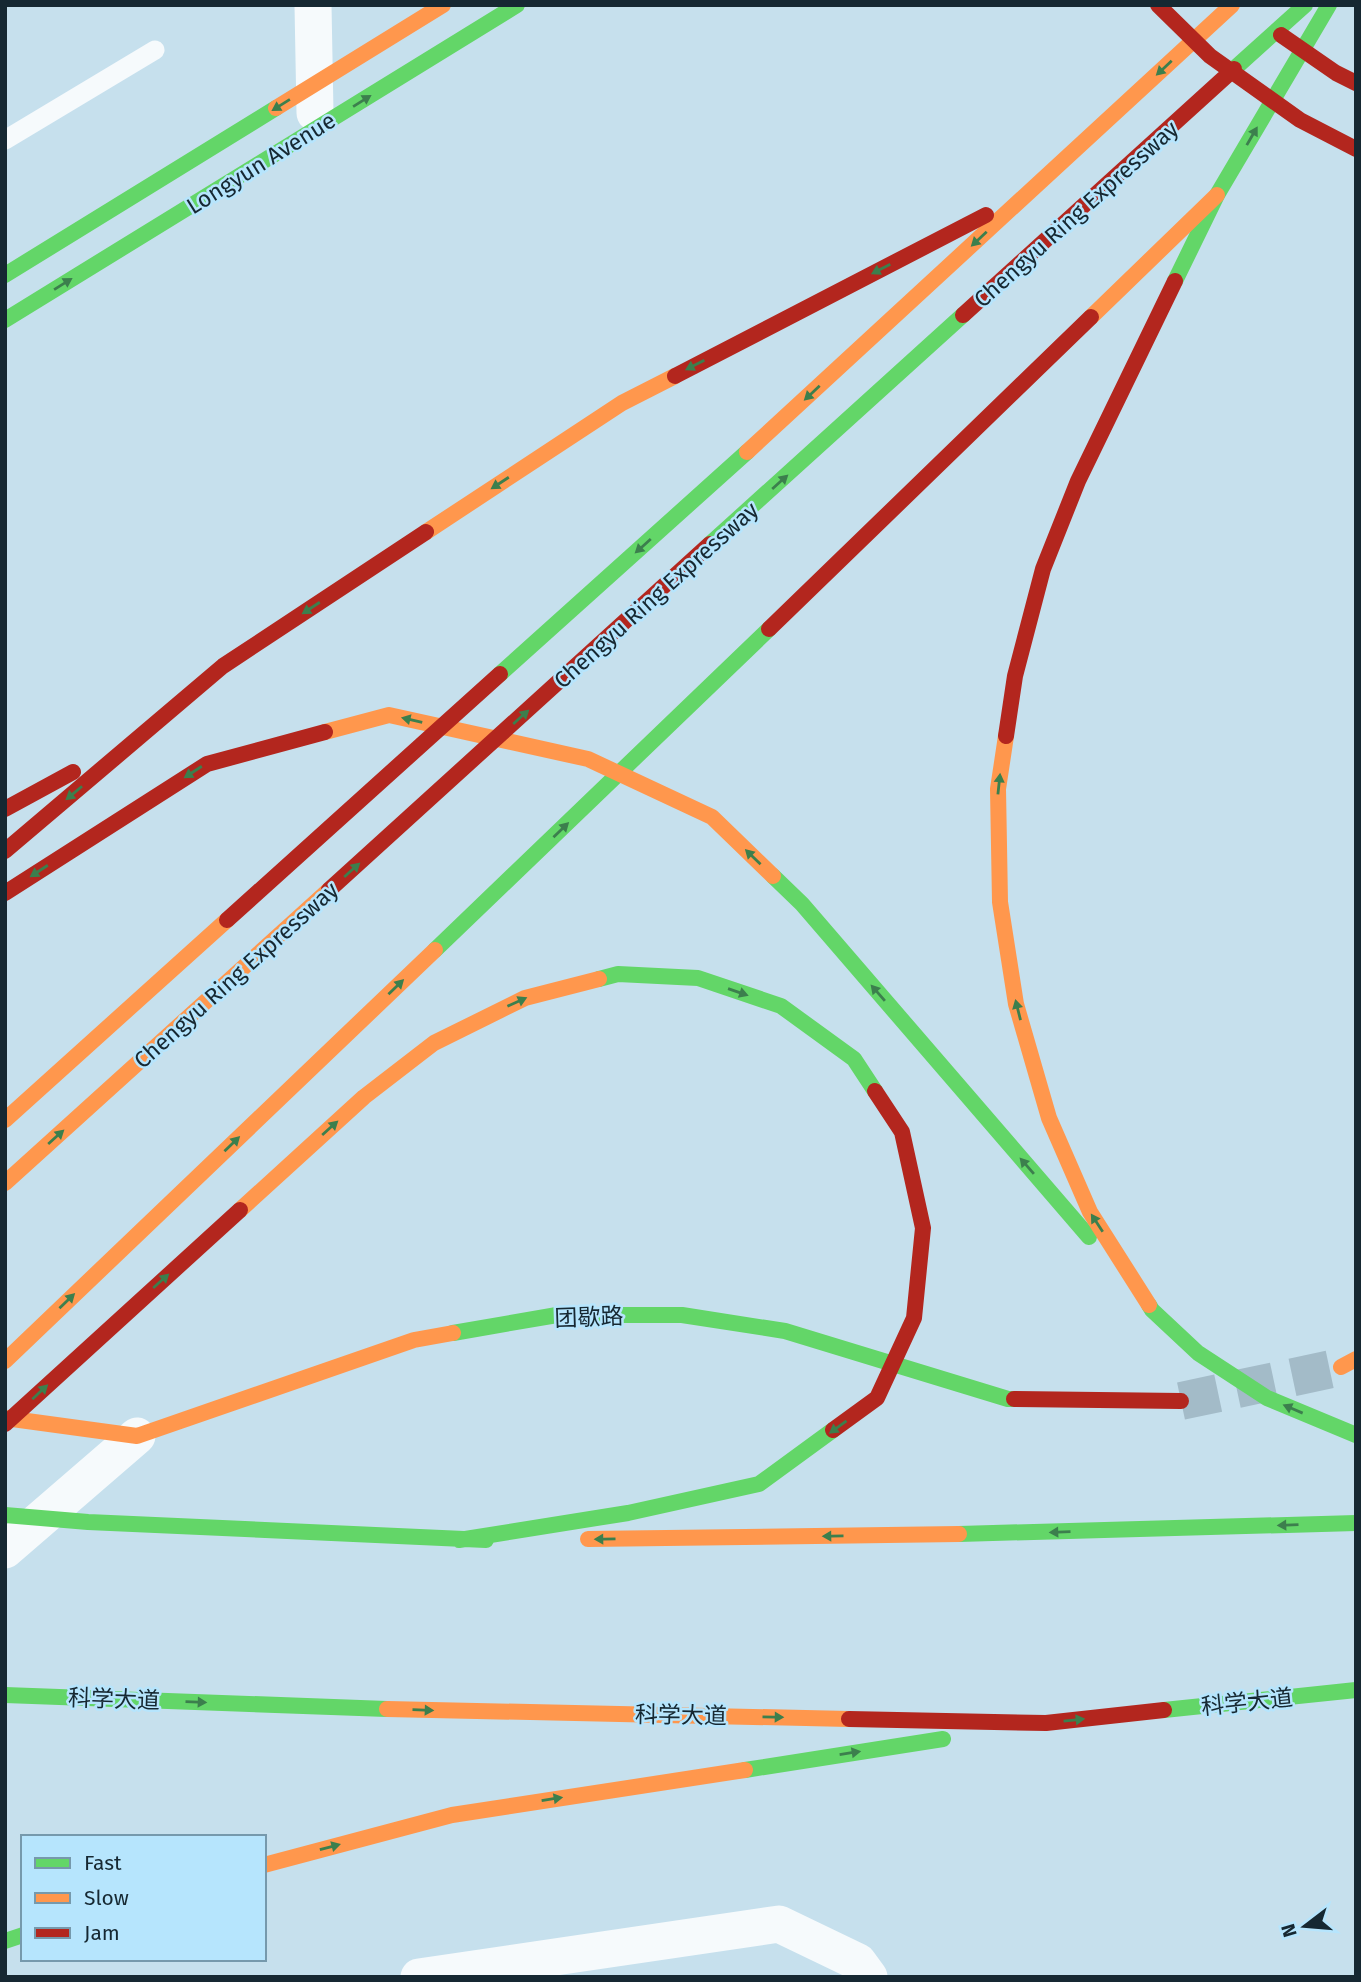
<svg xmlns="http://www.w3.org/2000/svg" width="1361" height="1982" font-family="'Fira Sans','Noto Sans SC',sans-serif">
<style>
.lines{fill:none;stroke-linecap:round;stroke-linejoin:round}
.secondary-tunnel{stroke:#a3bbc8;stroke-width:38;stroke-dasharray:38 19;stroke-linecap:butt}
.lane{stroke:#f6fafc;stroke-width:19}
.street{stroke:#f6fafc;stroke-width:37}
.fast{stroke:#63d668;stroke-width:16}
.slow{stroke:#ff974d;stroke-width:16}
.jam{stroke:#b3261e;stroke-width:16}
.oneway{fill:#3c7f4d}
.labels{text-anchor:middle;stroke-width:5;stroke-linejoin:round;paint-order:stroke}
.street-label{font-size:23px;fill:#162832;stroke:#b6e5fd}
</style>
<rect width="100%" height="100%" fill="#c6e0ed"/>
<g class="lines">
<path class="secondary-tunnel" d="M1181,1401L1341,1367"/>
<path class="lane" d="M5,140L155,50"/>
<path class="street" d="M313,5L315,113
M5,1550L137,1436
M419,1977L779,1924L858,1962L869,1977"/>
<path class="fast" d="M1234,69L1305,5
M5,275L276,108
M1175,281L1217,195L1329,5
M5,320L517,5
M710,544L963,315
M500,674L747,452
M773,876L802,904L1089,1237
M435,950L769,629
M599,979L618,974L698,978L781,1006L854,1059L875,1091
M1149,1305L1152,1310L1198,1353L1267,1398L1356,1435
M453,1333L557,1315H682L785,1331L1008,1399H1014
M5,1515L88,1522L486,1540
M959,1534L1356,1523
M459,1540L628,1513L759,1484L833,1430
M5,1695L387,1709
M1164,1710L1356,1690
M745,1770L943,1739
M5,1941L23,1935"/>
<path class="slow" d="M276,108L443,5
M1091,317L1217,195
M747,452L1232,5
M426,532L622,403L675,376
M325,732L389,715L588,759L712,817L773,876
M1006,736L998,789L1000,902L1016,1004L1049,1118L1090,1212L1149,1305
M5,1120L227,920
M5,1183L329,890
M240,1210L364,1097L434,1043L525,998L599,979
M5,1361L435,950
M1341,1367L1356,1359
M5,1418L137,1436L414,1340L453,1333
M588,1539L959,1534
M387,1709L849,1719
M264,1865L452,1815L745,1770"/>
<path class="jam" d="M1158,5L1210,56L1300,120L1356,149
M1281,35L1336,73L1356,83
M963,315L1234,69
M675,376L986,215
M769,629L1091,317
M1006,736L1015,676L1043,569L1078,481L1175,281
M5,809L73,772
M5,851L223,666L426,532
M329,890L710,544
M5,893L207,764L325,732
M227,920L500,674
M1014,1399L1181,1401
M5,1424L240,1210
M833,1430L877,1398L914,1318L923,1228L902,1132L875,1091
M849,1719L1046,1723L1164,1710"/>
</g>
<defs><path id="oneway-solid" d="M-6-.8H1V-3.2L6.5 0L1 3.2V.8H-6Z" transform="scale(1.75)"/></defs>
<g class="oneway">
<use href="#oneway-solid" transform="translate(1164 68) rotate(137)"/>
<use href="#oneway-solid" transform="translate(362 101) rotate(-32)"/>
<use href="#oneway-solid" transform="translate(281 105) rotate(148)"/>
<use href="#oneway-solid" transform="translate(1252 136) rotate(-60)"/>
<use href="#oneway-solid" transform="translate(979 239) rotate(137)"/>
<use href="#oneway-solid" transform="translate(881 269) rotate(153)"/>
<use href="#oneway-solid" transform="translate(63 284) rotate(-32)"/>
<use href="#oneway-solid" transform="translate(695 365) rotate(153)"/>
<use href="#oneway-solid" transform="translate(812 393) rotate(137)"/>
<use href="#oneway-solid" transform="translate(780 482) rotate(-42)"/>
<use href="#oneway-solid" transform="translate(500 483) rotate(147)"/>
<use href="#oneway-solid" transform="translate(643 546) rotate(138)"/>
<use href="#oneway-solid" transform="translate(311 608) rotate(147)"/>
<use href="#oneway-solid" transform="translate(521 717) rotate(-42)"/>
<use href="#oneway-solid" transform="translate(412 720) rotate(-167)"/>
<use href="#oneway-solid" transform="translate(193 772) rotate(147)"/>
<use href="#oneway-solid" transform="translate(999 784) rotate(-84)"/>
<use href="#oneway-solid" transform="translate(74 793) rotate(140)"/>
<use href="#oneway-solid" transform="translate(561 830) rotate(-44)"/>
<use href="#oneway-solid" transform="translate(753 857) rotate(-136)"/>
<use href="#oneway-solid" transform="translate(352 870) rotate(-42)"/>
<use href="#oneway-solid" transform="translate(39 871) rotate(147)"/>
<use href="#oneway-solid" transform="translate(396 987) rotate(-44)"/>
<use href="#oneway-solid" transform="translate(738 992) rotate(19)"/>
<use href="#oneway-solid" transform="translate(878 993) rotate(-131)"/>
<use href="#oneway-solid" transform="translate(517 1002) rotate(-24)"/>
<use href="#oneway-solid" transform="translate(1018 1010) rotate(-104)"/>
<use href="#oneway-solid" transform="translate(330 1128) rotate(-42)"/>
<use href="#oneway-solid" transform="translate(56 1137) rotate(-42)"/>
<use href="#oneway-solid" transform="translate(232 1144) rotate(-44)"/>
<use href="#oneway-solid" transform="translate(1027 1166) rotate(-131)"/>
<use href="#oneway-solid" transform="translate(1097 1223) rotate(-123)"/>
<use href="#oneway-solid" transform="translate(161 1281) rotate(-42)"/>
<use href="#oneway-solid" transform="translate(67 1301) rotate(-44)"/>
<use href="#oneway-solid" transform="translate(40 1392) rotate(-43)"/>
<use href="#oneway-solid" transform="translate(1293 1409) rotate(-157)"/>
<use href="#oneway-solid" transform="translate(838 1427) rotate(144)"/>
<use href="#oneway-solid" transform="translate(1288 1525) rotate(178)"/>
<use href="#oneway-solid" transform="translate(1060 1532) rotate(178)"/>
<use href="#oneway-solid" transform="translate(833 1536) rotate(179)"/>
<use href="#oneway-solid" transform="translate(605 1539) rotate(179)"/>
<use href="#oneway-solid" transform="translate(196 1702) rotate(2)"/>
<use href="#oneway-solid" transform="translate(423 1710) rotate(2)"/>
<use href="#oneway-solid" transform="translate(773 1717) rotate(1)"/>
<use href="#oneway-solid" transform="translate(1074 1720) rotate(-6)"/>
<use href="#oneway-solid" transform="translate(850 1753) rotate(-9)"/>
<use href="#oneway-solid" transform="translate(552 1799) rotate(-9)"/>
<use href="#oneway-solid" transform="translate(330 1847) rotate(-15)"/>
</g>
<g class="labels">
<g class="street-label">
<text transform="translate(261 163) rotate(-32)" y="8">Longyun Avenue</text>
<text transform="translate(1076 214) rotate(-42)" y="8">Chengyu Ring Expressway</text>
<text transform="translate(656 595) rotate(-42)" y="8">Chengyu Ring Expressway</text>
<text transform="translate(236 975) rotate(-42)" y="8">Chengyu Ring Expressway</text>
<text transform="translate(589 1317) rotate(-2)" y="8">团歇路</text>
<text transform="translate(114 1699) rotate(2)" y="8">科学大道</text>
<text transform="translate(1247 1702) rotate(-6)" y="8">科学大道</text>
<text transform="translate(681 1715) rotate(1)" y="8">科学大道</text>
</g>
</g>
<rect width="1361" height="1982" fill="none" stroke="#162832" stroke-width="14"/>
<rect x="21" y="1835" width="245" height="126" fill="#b6e5fd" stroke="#7699ac" stroke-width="2"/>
<rect x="35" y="1858" width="35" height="10" fill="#63d668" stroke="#7699ac" stroke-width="2"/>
<text x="84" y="1870" font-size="21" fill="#162832">Fast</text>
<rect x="35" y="1893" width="35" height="10" fill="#ff974d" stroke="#7699ac" stroke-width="2"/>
<text x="84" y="1905" font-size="21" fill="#162832">Slow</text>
<rect x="35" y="1928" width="35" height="10" fill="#b3261e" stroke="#7699ac" stroke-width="2"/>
<text x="84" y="1940" font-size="21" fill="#162832">Jam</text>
<g transform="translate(1305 1926) rotate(254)" stroke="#b6e5fd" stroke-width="5" paint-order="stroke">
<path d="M0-5L12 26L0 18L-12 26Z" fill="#162832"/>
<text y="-10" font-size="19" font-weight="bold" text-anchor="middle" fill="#162832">N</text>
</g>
</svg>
